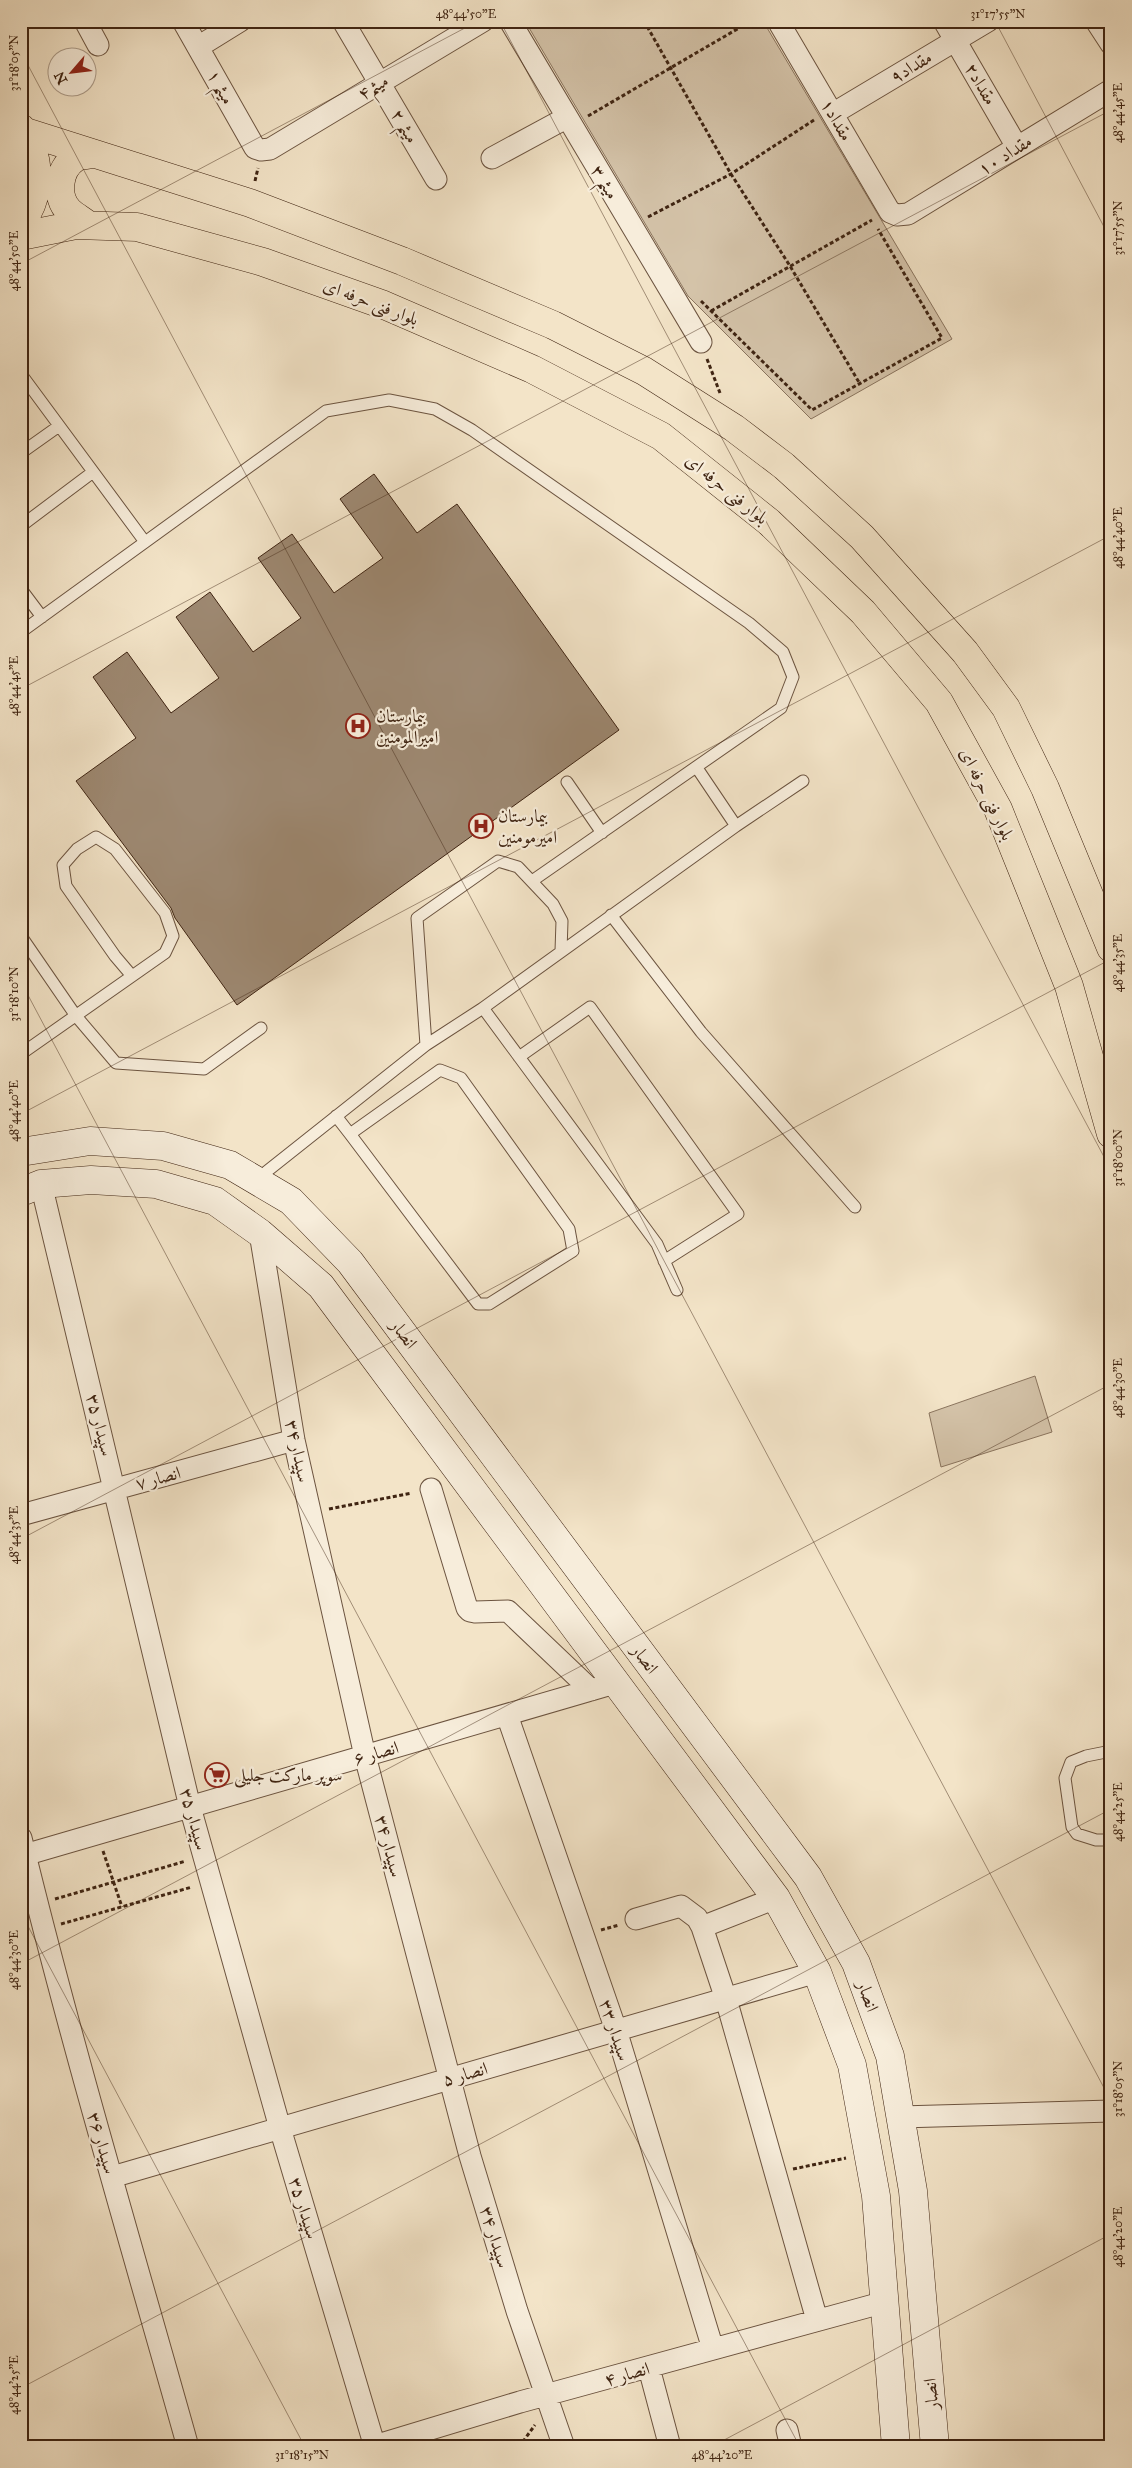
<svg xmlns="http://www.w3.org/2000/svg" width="1132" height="2468" font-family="'IM FELL Great Primer',Amiri,serif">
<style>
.green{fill:#d4c3a9;stroke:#8a745e}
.building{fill:#9d8871;stroke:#3f2412}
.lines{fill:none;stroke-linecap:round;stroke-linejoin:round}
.service-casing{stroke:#6c5440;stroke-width:13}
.minor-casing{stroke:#6c5440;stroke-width:23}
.secondary-casing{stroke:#3f2412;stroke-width:29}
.primary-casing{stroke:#3f2412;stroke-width:29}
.path{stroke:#3f2412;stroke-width:3;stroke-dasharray:4 2.5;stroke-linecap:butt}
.service{stroke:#f7eddb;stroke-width:11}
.minor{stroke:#f7eddb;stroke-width:21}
.secondary{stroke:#f7eddb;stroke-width:28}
.primary{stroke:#f3e4c8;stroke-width:28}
.ticks{fill:none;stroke:#3f2412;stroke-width:1;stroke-opacity:0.45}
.labels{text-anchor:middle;stroke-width:4.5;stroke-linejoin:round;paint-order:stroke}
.street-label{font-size:18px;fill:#3f2412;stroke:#f7eddb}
.poi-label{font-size:18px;fill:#3f2412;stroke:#f7eddb;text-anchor:start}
.neatline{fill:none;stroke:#3f2412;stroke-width:2}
.ticks-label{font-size:12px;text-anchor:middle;fill:#3f2412}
</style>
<rect width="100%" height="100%" fill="#f3e4c8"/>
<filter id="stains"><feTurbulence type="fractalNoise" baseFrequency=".004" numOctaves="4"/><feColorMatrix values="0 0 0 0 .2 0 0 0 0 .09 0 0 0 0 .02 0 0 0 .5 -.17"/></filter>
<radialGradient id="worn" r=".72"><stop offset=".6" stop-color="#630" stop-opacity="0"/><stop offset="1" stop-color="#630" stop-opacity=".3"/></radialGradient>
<path class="green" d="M525,21H763L952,339L811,419L688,296Z
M1035,1376L1052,1432L941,1467L929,1413Z"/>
<path class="building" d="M374,474L417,533L457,504L619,730L237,1005L175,918L171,908L76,781L136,738L93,677L127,652L171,713L219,678L176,617L210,592L253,652L301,618L258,558L292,534L334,593L383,558L340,499Z"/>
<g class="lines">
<defs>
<path id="service" d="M21,374L145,542
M21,453L59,426
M21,526L93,472
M21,589L42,617
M21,632L326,411L389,400L435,409L472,430L749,623L783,652L793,677L781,708L532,881
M697,768L736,826
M567,782L602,833
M611,915L701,1032L855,1207
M21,936L76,1016L116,1063L204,1069L261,1028
M483,1008L657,1244L677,1290
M426,1045L417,918L498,861L518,867L553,904L562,921L561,951
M21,1054L165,953L173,936L165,913L115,849L96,837L77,849L63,865L66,886L115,956L132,976
M519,1057L590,1007L738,1214L664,1261
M336,1116L350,1134L478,1304H489L573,1251L569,1229L461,1078L440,1070L350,1134
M256,1180L426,1045L483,1008L736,826L803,781
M1111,1751L1086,1756L1071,1762L1065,1778L1072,1827L1077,1834L1096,1840H1111"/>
<path id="minor" d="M85,21L98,45
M183,21L255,148L261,150L270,149L483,21
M343,21L436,179
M510,21L701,342
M778,21L890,212L897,215L908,214L1111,90
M944,21L1017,147
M1096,21L1111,44
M198,47L240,21
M834,113L988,21
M492,158L566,118
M41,1184L190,1807L280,2128L375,2447
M260,1233L294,1440L365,1756L470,2156L517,2311L564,2447
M431,1489L467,1608L470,1611L475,1612L508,1611L591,1690
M21,1515L294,1440
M507,1715L616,2030L713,2349
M21,1838C71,2043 131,2244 188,2447
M21,1856L615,1683
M636,1919L681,1906L697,1918L702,1927L726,1999L817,2320
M702,1927L776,1898
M900,2117L1111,2111
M112,2177L817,1972
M649,2368L670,2447
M787,2430L791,2447
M371,2447L520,2402L885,2302"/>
<path id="secondary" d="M21,1152L90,1141L163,1146L230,1165L291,1201L350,1262L808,1877L856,1963L890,2056L913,2191L935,2447
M21,1192L41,1184L91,1180L156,1184L215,1201L260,1233L321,1286L776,1898L817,1972L852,2065L876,2196L896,2447"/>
<path id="primary" d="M21,128C27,133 28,139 31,145C41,172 38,200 21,223
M26,132L250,203L402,261L553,325L644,371L734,428L784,466L862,537L965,652L1006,708L1045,788L1111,948
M88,225C82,220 74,216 69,211C55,197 58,169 75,158C80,155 88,155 94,154
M21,236L76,225L137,227L263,262L384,305L532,369L661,436L769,522L863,612L939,702L998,809L1039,911L1069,986L1111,1134"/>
</defs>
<use href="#service" class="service-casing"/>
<use href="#minor" class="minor-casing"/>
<use href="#secondary" class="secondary-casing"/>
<use href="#primary" class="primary-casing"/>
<path class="path" d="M644,21L731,174L790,266L860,384
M534,26L542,21
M588,116L751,21
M255,181L258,168
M648,217L731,174L814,120
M701,301L812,410L942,338L878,229
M711,311L872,220
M707,359L720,393
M329,1509L412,1493
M103,1851L122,1907
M55,1899L186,1861
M61,1924L192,1887
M601,1930L619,1925
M793,2169L846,2158
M519,2447L535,2425"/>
<use href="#service" class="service"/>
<use href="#minor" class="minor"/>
<use href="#secondary" class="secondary"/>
<use href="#primary" class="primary"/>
</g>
<path class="ticks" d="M500,21L1111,1170M995,21L1111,240M21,52L1111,2101M21,264L478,21M21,689L1111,110M21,982L800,2447M21,1114L1111,535M21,1539L1111,959M21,1913L305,2447M21,1964L1111,1384M21,2388L1111,1809M711,2447L1111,2234"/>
<defs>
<symbol id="hospital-ring" viewBox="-11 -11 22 22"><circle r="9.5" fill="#f7eddb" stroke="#8f2418" stroke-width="1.5"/><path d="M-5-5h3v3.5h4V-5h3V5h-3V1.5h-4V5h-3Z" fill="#8f2418"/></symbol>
<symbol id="supermarket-ring" viewBox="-11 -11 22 22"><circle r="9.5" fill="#f7eddb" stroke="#8f2418" stroke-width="1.5"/><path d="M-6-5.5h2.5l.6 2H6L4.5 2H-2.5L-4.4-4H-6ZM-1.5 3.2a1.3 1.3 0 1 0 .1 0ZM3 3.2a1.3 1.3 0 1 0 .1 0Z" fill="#8f2418"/></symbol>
</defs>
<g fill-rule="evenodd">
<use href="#hospital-ring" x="344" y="712" width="28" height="28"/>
<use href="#hospital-ring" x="467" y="812" width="28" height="28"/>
<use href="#supermarket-ring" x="203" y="1761" width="28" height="28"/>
</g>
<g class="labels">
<g class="street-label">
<text transform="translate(911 67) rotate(-31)" y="6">مقداد۹</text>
<text transform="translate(981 84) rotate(60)" y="6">مقداد۲</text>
<text transform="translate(221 87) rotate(61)" y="6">میثم ۱</text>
<text transform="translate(373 87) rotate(-31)" y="6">میثم۴</text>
<text transform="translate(837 120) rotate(60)" y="6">مقداد۱</text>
<text transform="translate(405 126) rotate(60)" y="6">میثم ۲</text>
<text transform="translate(1005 155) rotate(-32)" y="6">مقداد ۱۰</text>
<text transform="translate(605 182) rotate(59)" y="6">میثم ۳</text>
<text transform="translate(371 302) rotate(21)" y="6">بلوار فنی حرفه ای</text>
<text transform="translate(727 489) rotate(39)" y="6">بلوار فنی حرفه ای</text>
<text transform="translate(987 794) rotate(64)" y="6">بلوار فنی حرفه ای</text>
<text transform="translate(404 1334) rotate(53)" y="6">انصار</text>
<text transform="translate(100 1425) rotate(76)" y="6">سپیدار ۳۵</text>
<text transform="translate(298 1451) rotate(78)" y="6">سپیدار ۳۴</text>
<text transform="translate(158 1478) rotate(-15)" y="6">انصار ۷</text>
<text transform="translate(645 1659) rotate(53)" y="6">انصار</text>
<text transform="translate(376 1753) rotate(-16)" y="6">انصار ۶</text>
<text transform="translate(194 1819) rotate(75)" y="6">سپیدار ۳۵</text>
<text transform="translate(389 1846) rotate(75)" y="6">سپیدار ۳۴</text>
<text transform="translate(868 1996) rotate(70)" y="6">انصار</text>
<text transform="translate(615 2030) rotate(72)" y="6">سپیدار ۳۳</text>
<text transform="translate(465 2074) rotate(-16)" y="6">انصار ۵</text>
<text transform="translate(102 2143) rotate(74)" y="6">سپیدار ۳۶</text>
<text transform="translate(304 2208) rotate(73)" y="6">سپیدار ۳۵</text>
<text transform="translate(495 2237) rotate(73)" y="6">سپیدار ۳۴</text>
<text transform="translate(627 2374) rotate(-16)" y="6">انصار ۴</text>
<text transform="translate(931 2394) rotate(-95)" y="6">انصار</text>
</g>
<g class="poi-label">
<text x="376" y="722">بیمارستان<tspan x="376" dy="21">امیرالمومنین</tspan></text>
<text x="498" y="822">بیمارستان<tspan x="498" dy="21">امیرمومنین</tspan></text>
<text x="234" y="1781">سوپر مارکت جلیلی</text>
</g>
</g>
<rect width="1132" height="2468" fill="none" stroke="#f3e4c8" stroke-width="55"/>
<g transform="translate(72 72) rotate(242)"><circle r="24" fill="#f7eddb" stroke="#ad9d8b"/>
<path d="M0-4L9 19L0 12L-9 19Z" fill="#8f2418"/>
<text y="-8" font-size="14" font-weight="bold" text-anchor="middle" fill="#3f2412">N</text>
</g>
<rect x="28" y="28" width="1076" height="2412" class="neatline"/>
<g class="ticks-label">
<text x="466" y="18">48°44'50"E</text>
<text x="998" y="18">31°17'55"N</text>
<text transform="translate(14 63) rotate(-90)" y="4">31°18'05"N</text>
<text transform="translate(1118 113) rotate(-90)" y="4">48°44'45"E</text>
<text transform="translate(1118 228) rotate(-90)" y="4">31°17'55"N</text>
<text transform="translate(14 261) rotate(-90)" y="4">48°44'50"E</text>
<text transform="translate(1118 538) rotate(-90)" y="4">48°44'40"E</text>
<text transform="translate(14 686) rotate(-90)" y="4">48°44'45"E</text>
<text transform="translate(1118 963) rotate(-90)" y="4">48°44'35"E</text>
<text transform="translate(14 994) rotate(-90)" y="4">31°18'10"N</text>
<text transform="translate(14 1111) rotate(-90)" y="4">48°44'40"E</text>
<text transform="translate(1118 1158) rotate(-90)" y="4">31°18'00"N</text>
<text transform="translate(1118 1388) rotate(-90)" y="4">48°44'30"E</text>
<text transform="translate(14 1535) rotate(-90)" y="4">48°44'35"E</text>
<text transform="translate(1118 1812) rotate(-90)" y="4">48°44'25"E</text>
<text transform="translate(14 1960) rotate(-90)" y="4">48°44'30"E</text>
<text transform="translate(1118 2089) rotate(-90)" y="4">31°18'05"N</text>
<text transform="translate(1118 2237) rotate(-90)" y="4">48°44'20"E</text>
<text transform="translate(14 2385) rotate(-90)" y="4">48°44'25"E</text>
<text x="302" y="2459">31°18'15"N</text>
<text x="722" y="2459">48°44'20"E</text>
</g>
<rect width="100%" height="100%" filter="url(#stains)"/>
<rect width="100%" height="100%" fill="url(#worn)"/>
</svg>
